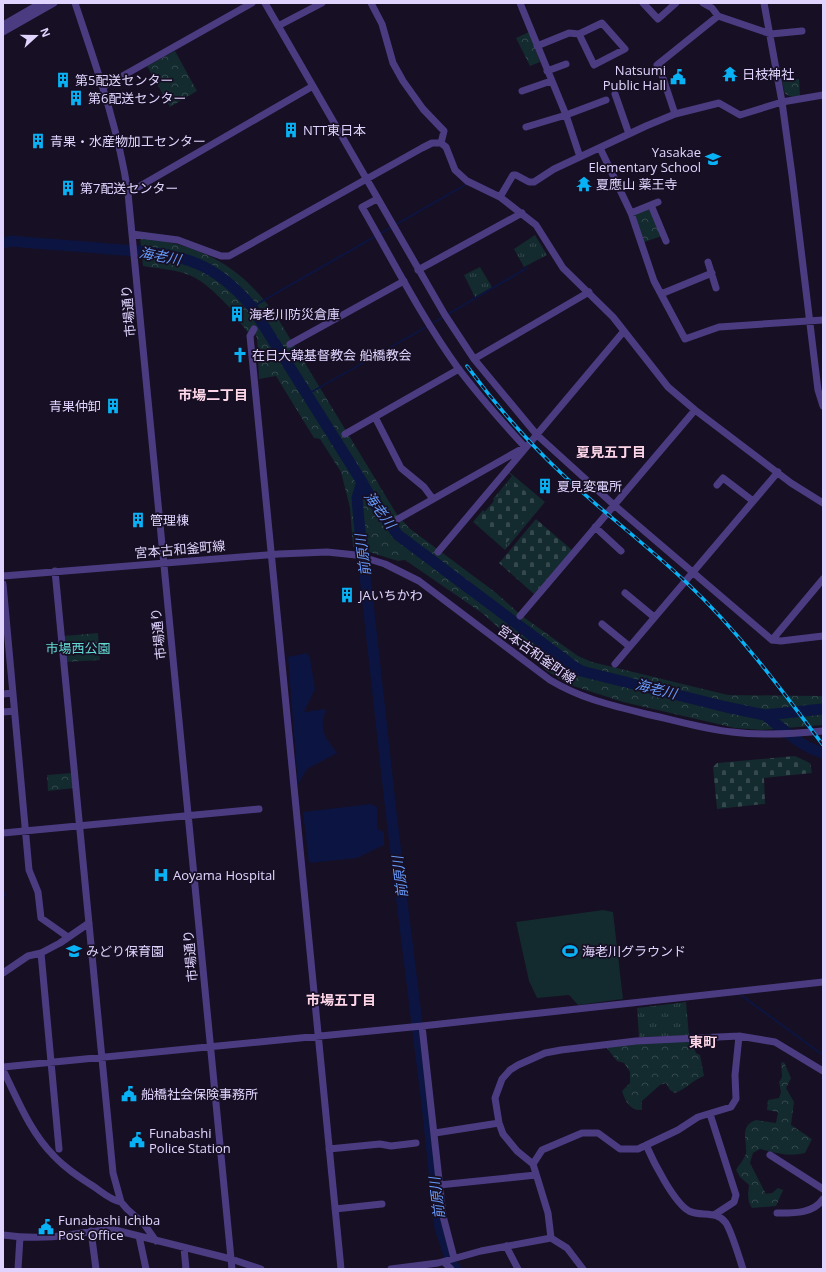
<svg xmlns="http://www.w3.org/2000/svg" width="826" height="1272" font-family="'Open Sans','Noto Sans JP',sans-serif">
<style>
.grass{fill:url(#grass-tufts)}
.forest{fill:url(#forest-crowns)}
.cemetery{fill:url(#cemetery-stones)}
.pitch{fill:#132a2e}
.water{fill:#0c1541}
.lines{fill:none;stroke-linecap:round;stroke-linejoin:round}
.stream{stroke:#0c1541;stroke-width:2}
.river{stroke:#0c1541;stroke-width:11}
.minor{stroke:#4b3c81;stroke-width:7}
.rail-casing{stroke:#08b2f5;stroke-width:3.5}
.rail{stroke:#170f24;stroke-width:2;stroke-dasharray:6;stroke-linecap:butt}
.labels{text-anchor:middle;stroke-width:3.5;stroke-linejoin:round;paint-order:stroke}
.poi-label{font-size:13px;fill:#e0d4fe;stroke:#170f24;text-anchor:start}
.street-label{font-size:13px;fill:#e0d4fe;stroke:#170f24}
.park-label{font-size:13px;fill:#62dbd4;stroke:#170f24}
.water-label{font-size:14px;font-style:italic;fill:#669afa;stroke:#170f24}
.neighbourhood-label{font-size:14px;font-weight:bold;fill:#fed6e8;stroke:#170f24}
</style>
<defs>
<pattern id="grass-tufts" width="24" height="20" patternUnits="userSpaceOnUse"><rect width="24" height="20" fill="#132a2e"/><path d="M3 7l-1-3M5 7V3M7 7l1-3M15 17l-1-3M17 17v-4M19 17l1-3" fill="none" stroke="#35484d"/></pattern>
<pattern id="forest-crowns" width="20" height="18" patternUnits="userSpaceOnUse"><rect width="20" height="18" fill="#132a2e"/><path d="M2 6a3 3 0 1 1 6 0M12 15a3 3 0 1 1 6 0" fill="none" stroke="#35484d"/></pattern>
<pattern id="cemetery-stones" width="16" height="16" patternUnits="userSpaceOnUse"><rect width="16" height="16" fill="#132a2e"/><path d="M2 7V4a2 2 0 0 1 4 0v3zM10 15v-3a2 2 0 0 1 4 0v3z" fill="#35484d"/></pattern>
</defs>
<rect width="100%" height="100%" fill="#170f24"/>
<path class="grass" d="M535,235L547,255L524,267L514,249Z
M480,267L492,287L475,297L464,275Z
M508,471L545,502L505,550L473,522L483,510L485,512L476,522L512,480L494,501L493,499L512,476L507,472Z
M686,1002L689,1036L639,1037L637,1008Z"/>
<path class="forest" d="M529,32L540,62L530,66L516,38Z
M175,51L197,91L170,107L147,66Z
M799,79L800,96L792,97L785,94L782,81Z
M650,207L662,236L644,242L634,215Z
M140,237C205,246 244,267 280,322L396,513L409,528L495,592L522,616L578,656L592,662L728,695L823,696V725L762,730L735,728L623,702L567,684L546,670L482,613L405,560L398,561L353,547L350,508L341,472L320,439L314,438L276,376L259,379L257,338L253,330L249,334C245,328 233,316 232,310C220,298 205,281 189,275C174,269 158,269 143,266Z
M98,633L100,660L66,662L64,636Z
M72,773L74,788L48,791L47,775Z
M692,1041L696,1053L700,1055L704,1076C693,1080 686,1089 675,1093L670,1090L666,1083L660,1085L642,1101V1110C630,1111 625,1101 622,1091L630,1083V1072L624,1063L617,1061L606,1047L635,1043Z
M784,1062L791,1078L786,1088L794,1102L791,1125L812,1139L805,1153C789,1157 775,1153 760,1149L753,1153L750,1163L766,1194L772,1193L778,1188L783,1190L776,1206L752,1208C747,1201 748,1195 749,1185L740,1177L736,1170C739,1165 745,1158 746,1153C747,1140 739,1126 756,1120L776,1123L778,1112L767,1110L768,1100L779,1098L781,1092L779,1082L782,1077L781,1063Z"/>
<path class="cemetery" d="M512,480L540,504L504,546L476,522Z
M536,519L572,550L534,594L499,563Z
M795,756L810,763L812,773L764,778L765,804L717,809L713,767L717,763Z"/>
<path class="pitch" d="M603,910L613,912L623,999L578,1005L569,995L537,998L529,981L516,922Z"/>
<path class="water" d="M307,653L310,658L315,689L304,712L326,709C319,731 324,736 337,753L307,769L298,784L288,657Z
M371,804L377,807V829L384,832V845L357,858L309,863L303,812Z"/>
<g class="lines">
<path class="stream" d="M252,307L465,185
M431,324L527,268
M308,394L428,326
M3,893L5,894L3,898
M742,996L823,1055"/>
<path class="river" d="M3,243L11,241C44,244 76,246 108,249C138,251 170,252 198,264C219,273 237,289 252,307L362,482L372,500L398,535L573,666L581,671L726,707L765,715L823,709
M362,482L357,498L359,521L391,812L428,1113L440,1228L453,1266L456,1269
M765,715C783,729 801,747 823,753"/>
<path class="minor" d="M75,3C96,66 118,127 128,193L232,1269
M265,3L445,315L474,359L537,435L614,505L772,640L781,641L823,636
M371,3L382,24L393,63L403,81L423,109L444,131L441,143
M520,3L566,115L580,157
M643,3L658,19L676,3
M703,3L712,8L718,16L771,34L802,31
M764,3L782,102L792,175L818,390L823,406
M3,25L41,3
M278,26L322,3
M3,32L54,3
M537,46L569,33L579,34L602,23L625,49L594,65L579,34
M547,71L566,64
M103,87L252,3
M522,91L551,81
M615,94L629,134
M675,114L662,75L657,65L718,16
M526,127L566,115L606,100
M600,148L631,213L654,281L685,339L719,327L823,320
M128,193L313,86
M500,197L513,175H516L529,182H534L554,169L646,126L675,114L719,103L740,115L782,102L823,95
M377,199L362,207C393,261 422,318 458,368C479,396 502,422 525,447L398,519
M651,205L666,241
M631,213L658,202
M132,234L178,240L221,256H229L422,148L432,143H441L446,147L455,170L467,181L500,197L536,225L563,268L613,317L668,387L695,410L791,483L823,503
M708,262L716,288
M418,270L522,213
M661,294L712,273
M254,329L250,336L341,1269
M290,344L404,281
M474,359L589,292
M375,417L401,468L424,487L433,499
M345,434L459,369
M717,485L723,478L753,501
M595,527L621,551
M438,552L624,331
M55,571L113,1173L121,1202L127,1209L144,1224L156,1241
M3,576L279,554L327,552L356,555L385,564L419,581L550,680C582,699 610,705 646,714C675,720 703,729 732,732C763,736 793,734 823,731
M3,584L29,870L38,892L41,918L68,937
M625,593L654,617
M520,616L695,410
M602,624L629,646
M772,640L823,579
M615,664L778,472
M3,694L13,693
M3,712L14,711
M3,833L259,809
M41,953L59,1149
M3,973L28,956L41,953L60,943L89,923
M422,1026L443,1216L454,1258
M3,1067L422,1026L823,982
M3,1070C18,1100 30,1132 54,1156C65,1168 79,1177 93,1186C102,1192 110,1200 121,1202
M710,1114L736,1195L734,1202L714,1215
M435,1133L499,1123
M646,1145C653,1161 674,1203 689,1211C701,1217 717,1210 726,1223C732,1233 739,1257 743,1269
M329,1149L380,1144L391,1146L416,1143
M770,1155L823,1189
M533,1164L542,1150L582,1133H598L620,1149H638L678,1130L698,1117L731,1107L736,1099L735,1075L739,1036
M439,1185L536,1175
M335,1209L382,1204
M777,1213C793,1213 813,1214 823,1199
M91,1231L96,1269
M3,1235C25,1238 47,1238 69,1235C85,1233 99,1229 115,1230L231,1259L261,1269
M139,1236L146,1269
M551,1238L548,1213L533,1164L517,1151L503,1134L499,1123L495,1098L502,1079L510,1070L518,1065L545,1053L561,1050L636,1041L739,1036L775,1042L823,1071
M506,1246L518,1269
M184,1248L186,1269
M444,1262L451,1269
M18,1269L20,1237
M391,1269L438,1263L481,1251L551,1238L567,1248L583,1269"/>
<defs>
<path id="rail" d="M467,366C495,404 526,440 560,472C601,511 647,545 688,584C739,632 781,689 823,745"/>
</defs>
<use href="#rail" class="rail-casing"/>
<use href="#rail" class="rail"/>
</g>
<defs>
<symbol id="temple-bare" viewBox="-9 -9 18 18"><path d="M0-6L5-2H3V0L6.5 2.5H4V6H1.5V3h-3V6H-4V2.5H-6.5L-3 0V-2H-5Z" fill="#08b2f5" stroke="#170f24" stroke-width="2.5" paint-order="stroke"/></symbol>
<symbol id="civic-bare" viewBox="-9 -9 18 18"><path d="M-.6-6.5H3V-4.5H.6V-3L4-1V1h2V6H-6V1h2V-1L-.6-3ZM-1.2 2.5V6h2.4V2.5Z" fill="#08b2f5" stroke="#170f24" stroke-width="2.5" paint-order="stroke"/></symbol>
<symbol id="building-bare" viewBox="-9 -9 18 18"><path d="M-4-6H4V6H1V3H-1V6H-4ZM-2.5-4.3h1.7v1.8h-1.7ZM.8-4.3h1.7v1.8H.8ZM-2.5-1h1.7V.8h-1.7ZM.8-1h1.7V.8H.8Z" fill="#08b2f5" stroke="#170f24" stroke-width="2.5" paint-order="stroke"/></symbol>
<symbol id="school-bare" viewBox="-9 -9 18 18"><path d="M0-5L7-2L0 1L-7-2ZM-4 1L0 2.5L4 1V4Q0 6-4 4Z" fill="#08b2f5" stroke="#170f24" stroke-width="2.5" paint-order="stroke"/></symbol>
<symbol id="church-bare" viewBox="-9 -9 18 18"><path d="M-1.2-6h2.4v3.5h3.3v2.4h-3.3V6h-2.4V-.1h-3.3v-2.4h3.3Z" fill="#08b2f5" stroke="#170f24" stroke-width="2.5" paint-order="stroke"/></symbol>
<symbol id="hospital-bare" viewBox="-9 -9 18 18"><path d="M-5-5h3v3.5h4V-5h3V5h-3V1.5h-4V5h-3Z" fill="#08b2f5" stroke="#170f24" stroke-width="2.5" paint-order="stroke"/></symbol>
<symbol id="stadium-bare" viewBox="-9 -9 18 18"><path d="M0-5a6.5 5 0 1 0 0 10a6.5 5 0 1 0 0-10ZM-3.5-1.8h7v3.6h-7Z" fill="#08b2f5" stroke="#170f24" stroke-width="2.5" paint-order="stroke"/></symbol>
</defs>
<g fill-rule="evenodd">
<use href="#temple-bare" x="719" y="63" width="22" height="22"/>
<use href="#civic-bare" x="667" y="66" width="22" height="22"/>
<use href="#building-bare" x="52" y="69" width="22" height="22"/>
<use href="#building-bare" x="65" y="87" width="22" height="22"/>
<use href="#building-bare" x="280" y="119" width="22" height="22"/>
<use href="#building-bare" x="27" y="130" width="22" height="22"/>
<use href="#school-bare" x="702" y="148" width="22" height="22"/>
<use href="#temple-bare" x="573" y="173" width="22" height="22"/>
<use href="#building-bare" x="57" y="177" width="22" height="22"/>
<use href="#building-bare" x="226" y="303" width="22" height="22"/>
<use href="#church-bare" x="229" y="344" width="22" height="22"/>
<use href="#building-bare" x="102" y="395" width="22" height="22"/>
<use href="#building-bare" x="534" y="475" width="22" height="22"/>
<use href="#building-bare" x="127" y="509" width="22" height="22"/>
<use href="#building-bare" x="336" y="584" width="22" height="22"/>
<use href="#hospital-bare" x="150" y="864" width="22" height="22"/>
<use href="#school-bare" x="63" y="940" width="22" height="22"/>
<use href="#stadium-bare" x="559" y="940" width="22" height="22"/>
<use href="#civic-bare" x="118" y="1083" width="22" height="22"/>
<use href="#civic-bare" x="126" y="1129" width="22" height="22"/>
<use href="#civic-bare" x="35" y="1216" width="22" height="22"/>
</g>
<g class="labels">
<g class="poi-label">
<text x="666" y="75" text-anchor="end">Natsumi<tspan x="666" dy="15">Public Hall</tspan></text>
<text x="742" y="79">日枝神社</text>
<text x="75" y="85">第5配送センター</text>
<text x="88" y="103">第6配送センター</text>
<text x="303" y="135">NTT東日本</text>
<text x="50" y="146">青果・水産物加工センター</text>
<text x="701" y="157" text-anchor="end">Yasakae<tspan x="701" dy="15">Elementary School</tspan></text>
<text x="596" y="189">夏應山 薬王寺</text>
<text x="80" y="193">第7配送センター</text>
<text x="249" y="319">海老川防災倉庫</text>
<text x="252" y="360">在日大韓基督教会 船橋教会</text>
<text x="101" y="411" text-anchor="end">青果仲卸</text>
<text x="557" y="491">夏見変電所</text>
<text x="150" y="525">管理棟</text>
<text x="359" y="600">JAいちかわ</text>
<text x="173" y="880">Aoyama Hospital</text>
<text x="86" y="956">みどり保育園</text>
<text x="582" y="956">海老川グラウンド</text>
<text x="141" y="1099">船橋社会保険事務所</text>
<text x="149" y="1138">Funabashi<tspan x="149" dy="15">Police Station</tspan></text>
<text x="58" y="1225">Funabashi Ichiba<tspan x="58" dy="15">Post Office</tspan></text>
</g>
<g class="street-label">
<text transform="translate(128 311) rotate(-95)" y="5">市場通り</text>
<text transform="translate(180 549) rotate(-5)" y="5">宮本古和釜町線</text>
<text transform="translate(158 634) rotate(-96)" y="5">市場通り</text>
<text transform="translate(537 654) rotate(35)" y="5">宮本古和釜町線</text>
<text transform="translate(190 956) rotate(-95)" y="5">市場通り</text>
</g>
<g class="park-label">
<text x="78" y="653">市場西公園</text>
</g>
<g class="water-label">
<text transform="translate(160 256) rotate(11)" y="5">海老川</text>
<text transform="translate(380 510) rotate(54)" y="5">海老川</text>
<text transform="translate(363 555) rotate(-97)" y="5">前原川</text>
<text transform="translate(656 689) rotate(14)" y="5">海老川</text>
<text transform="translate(400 877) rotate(-97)" y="5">前原川</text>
<text transform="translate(437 1198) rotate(-97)" y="5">前原川</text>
</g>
<g class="neighbourhood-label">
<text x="213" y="400">市場二丁目</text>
<text x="611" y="457">夏見五丁目</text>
<text x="341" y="1005">市場五丁目</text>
<text x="703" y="1047">東町</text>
</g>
</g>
<rect width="826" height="1272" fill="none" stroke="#e0d4fe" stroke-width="8"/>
<g transform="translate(36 36) rotate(69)" stroke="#170f24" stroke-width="3" paint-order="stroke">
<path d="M0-3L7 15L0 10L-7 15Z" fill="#e0d4fe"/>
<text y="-6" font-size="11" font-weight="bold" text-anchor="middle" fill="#e0d4fe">N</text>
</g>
</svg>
